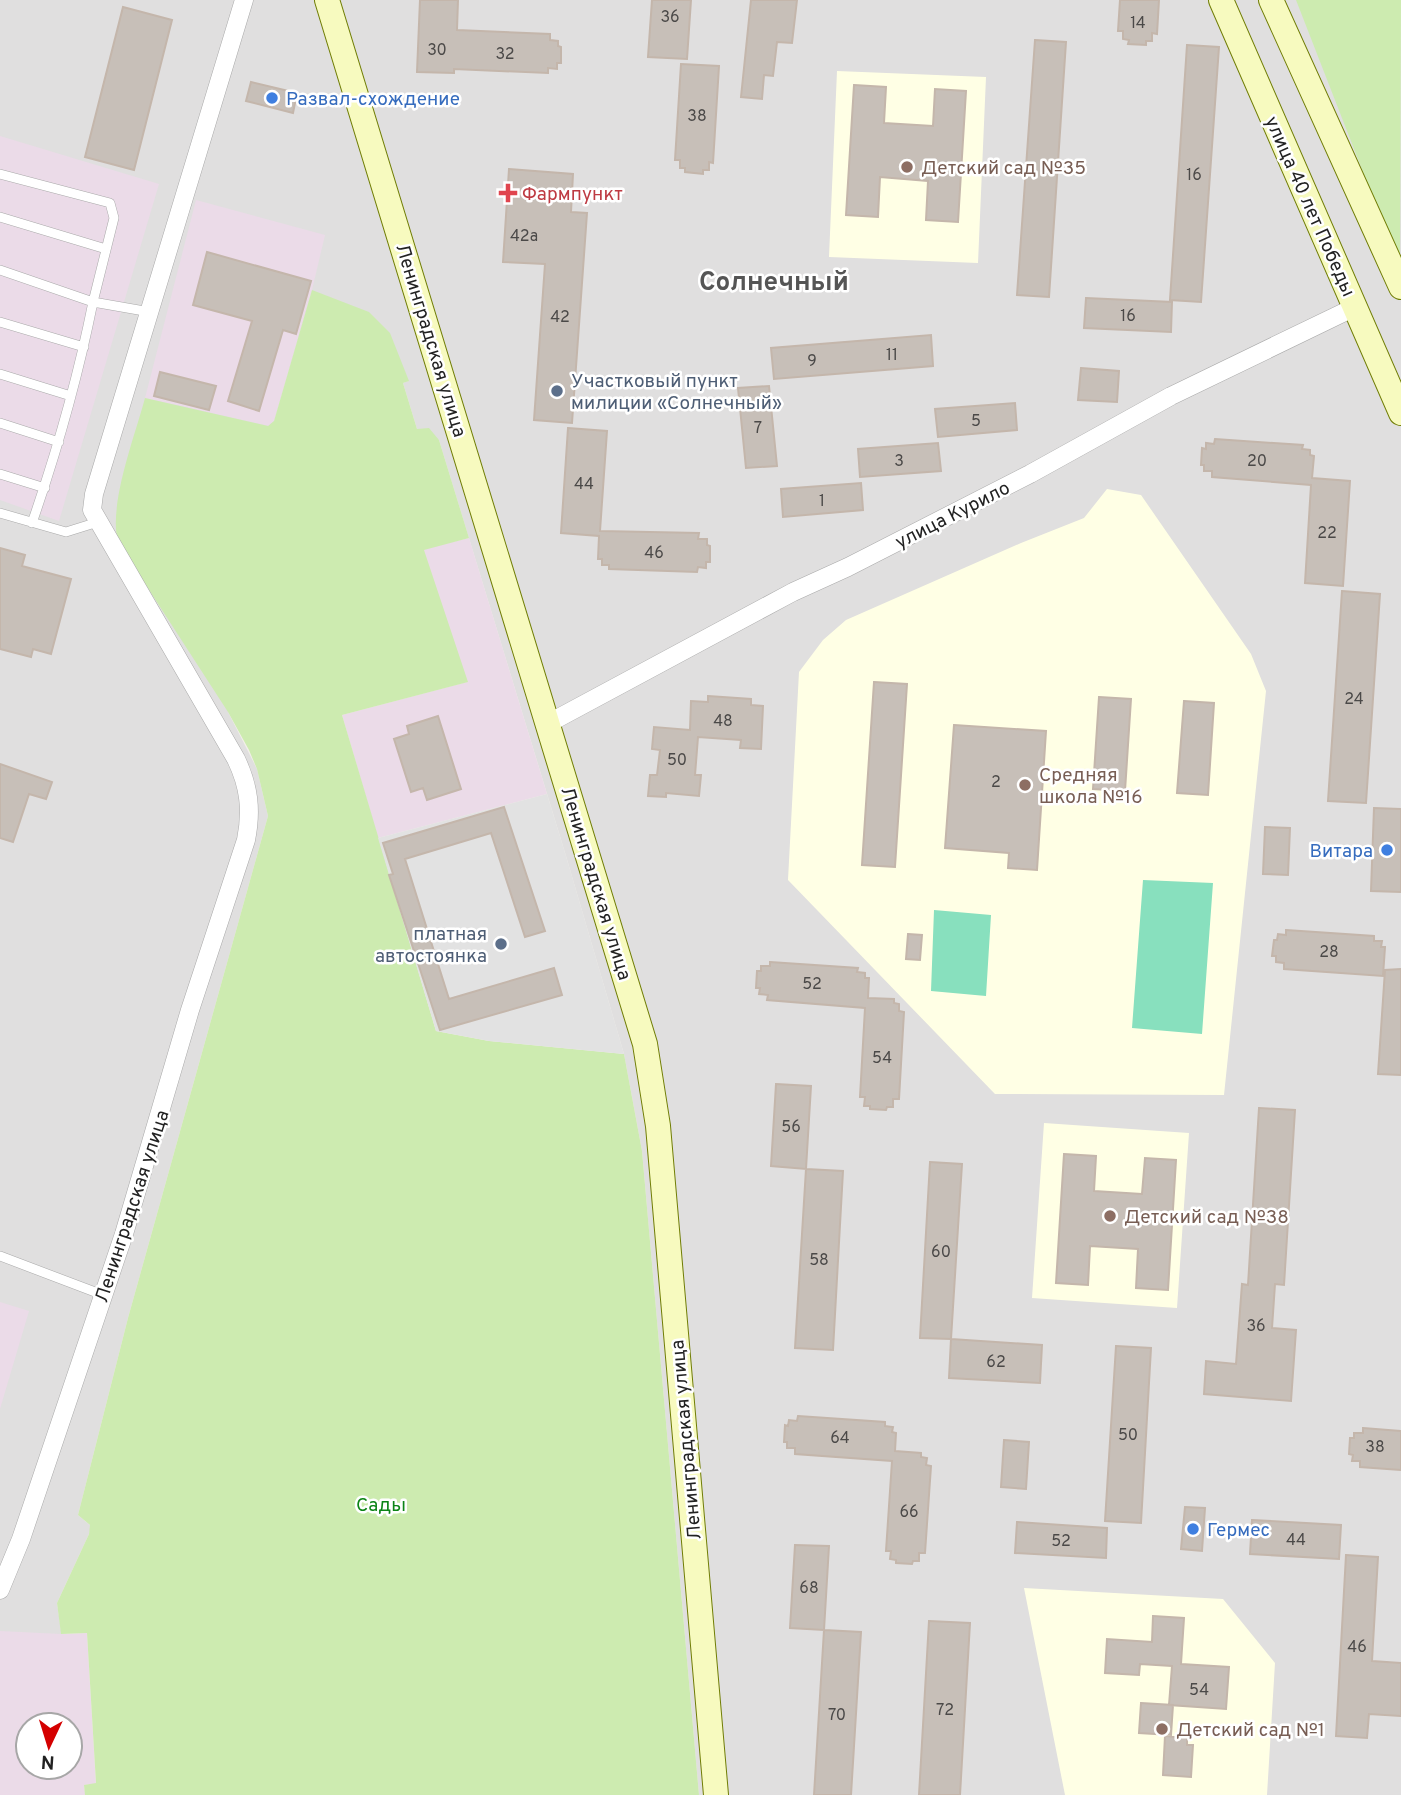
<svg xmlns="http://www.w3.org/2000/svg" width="1401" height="1795" font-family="Overpass,sans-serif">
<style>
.residential{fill:#e0dfdf;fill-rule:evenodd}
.industrial{fill:#ebdbe8;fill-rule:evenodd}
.education{fill:#ffffe5}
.grass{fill:#cdebb0}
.pitch{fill:#88e0be}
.parking{fill:#e2e2e2}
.building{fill:#c7bfb8;stroke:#c4b6ab;stroke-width:2}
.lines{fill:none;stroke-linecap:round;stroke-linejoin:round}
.lane-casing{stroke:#a9a9a9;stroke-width:10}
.street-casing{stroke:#a9a9a9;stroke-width:19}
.secondary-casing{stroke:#707d05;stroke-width:26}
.lane{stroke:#fff;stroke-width:9}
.street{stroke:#fff;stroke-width:18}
.secondary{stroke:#f7fabf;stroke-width:24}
.shop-dot{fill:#3f7fe0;stroke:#fff;stroke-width:2.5}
.education-dot{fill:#8d6e63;stroke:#fff;stroke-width:2.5}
.health-dot{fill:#e0444e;stroke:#fff;stroke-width:2.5}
.service-dot{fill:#5c6f8a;stroke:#fff;stroke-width:2.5}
.labels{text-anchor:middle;stroke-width:5;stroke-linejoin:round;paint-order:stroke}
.number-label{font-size:16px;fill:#4b4948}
.shop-label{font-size:19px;fill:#366cbe;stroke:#fff;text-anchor:start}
.education-label{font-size:19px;fill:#785e54;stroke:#fff;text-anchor:start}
.health-label{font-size:19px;fill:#be3a42;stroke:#fff;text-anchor:start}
.street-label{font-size:19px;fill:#222;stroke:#fff}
.service-label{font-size:19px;fill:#4e5e75;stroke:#fff;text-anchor:start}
.park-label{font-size:19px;fill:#0c8416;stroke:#fff}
.district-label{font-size:26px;font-weight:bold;fill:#555;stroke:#fff}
</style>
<rect width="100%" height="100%" fill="#f2efe9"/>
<path class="residential" d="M0,0H1401V1795H699L642,1151L624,1054L566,856L439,440L417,429L403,383L408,381L312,291L274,421L228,712L257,769L268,816L128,1318L78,1515L91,1526L89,1534L57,1603L85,1795H0ZM28,1725H70V1767H28Z"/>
<path class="industrial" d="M0,136L159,184L59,521L0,500Z
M196,200L325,235L312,290L274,421L269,426L145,398Z
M469,538L547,794L378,838L342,715L467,682L423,549Z
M0,1302L29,1311L0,1409Z
M0,1631L61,1634L87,1633L96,1784L84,1785L85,1795H0ZM28,1725H70V1767H28Z"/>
<path class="education" d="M837,71L986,77L978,263L829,257Z
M1107,489L1141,495L1251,654L1266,691L1224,1095L995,1094L788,880L799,672L823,640L846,620L1021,543L1084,518Z
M1044,1123L1189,1133L1177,1308L1032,1298Z
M1024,1588L1223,1599L1275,1663L1267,1795H1065Z"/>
<path class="grass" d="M1296,0H1401L1400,267Z
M312,290L369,312L390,333L409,381L403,383L417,429L429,428L439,440L469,538L424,550L468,682L342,715L436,1031L489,1041L624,1054L642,1151L699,1795H85L84,1785L96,1783L87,1633L61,1634L57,1603L89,1534L90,1525L78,1515L128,1318L268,816L257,769L249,750L228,712L118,542C108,505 135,436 145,398L268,426L274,421Z"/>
<path class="pitch" d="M1143,880L1213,883L1202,1034L1132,1028Z
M934,910L991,915L986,996L931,991Z"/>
<path class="parking" d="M547,794L566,856L624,1054L489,1041L436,1031L378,838Z"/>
<path class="building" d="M420,0H458L457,30L550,34V40L558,41V46L561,47V63H557V69L548,68V73L454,69V73L417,72Z
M652,0H691L687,59L648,57Z
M751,0H797L792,43L777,42L773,76L764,75L762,99L741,97Z
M1120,0H1159L1157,34L1152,33V41H1146V45L1128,44L1129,40L1123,39V31H1118Z
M123,7L172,20L134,170L85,157Z
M1035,40L1066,42L1049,297L1017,295Z
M1187,45L1219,47L1201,302L1170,300Z
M681,64L719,66L713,163L709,162V170H703V174L685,172V168H680V160H675Z
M251,82L297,93L293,113L246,101Z
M854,85L886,87L884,123L933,126L935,89L966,91L958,222L926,220L928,181L880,177L878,217L846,215Z
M509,169L573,174L571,212L587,213L572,423L534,420L545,264L503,262Z
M207,252L311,281L296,334L283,330L259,411L228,401L252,321L193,305Z
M1086,298L1172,302L1171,332L1084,328Z
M931,335L933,366L774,379L771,348Z
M1081,368L1119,371L1117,402L1078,400Z
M160,372L216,386L209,410L154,396Z
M769,386L777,466L746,468L738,388Z
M1015,403L1017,430L938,437L935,409Z
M568,428L607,431L600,531L699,533L698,539H707V545L710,546V562H706V568L698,567L697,572L609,569V565H602V559H598L599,536L561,533Z
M1215,439L1303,445L1302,449L1310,450V455L1314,456L1312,478L1350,481L1343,586L1305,583L1311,485L1212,477V471H1204V465H1201L1202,448L1206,449V443L1214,444Z
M938,443L941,471L860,477L858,449Z
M861,483L863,510L783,517L781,489Z
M0,548L25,555L22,566L71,579L51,654L33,649L31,657L0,649Z
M1342,591L1380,594L1366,803L1328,801Z
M874,682L907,684L895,867L862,865Z
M708,696L751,699V705L763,706L761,749L740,748L741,740L698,737L695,775H701L699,796L666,793V797L648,796L650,775H657L660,750L652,749L654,727L690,730L691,701L708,702Z
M1099,697L1131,699L1125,791L1093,789Z
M1184,701L1214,703L1208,795L1177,793Z
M438,716L461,789L427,800L423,788L411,792L394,739L409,734L407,726Z
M954,725L1046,731L1037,870L1008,868L1009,853L945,848Z
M0,764L52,782L46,799L29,794L13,842L0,838Z
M504,807L545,931L525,937L491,833L405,859L449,999L554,968L562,995L440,1030L389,875L393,874L383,843Z
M1374,808L1401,809V892L1371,891Z
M1265,827L1290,828L1288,875L1263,874Z
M1286,930L1374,936V941H1382L1381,947H1385L1383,976L1284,969V963L1276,962V956H1272L1274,940H1277L1278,934L1286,935Z
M908,934L922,935L920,960L906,959Z
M770,962L858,968L857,972L865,973V978H869L868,998L894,999V1003L899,1004V1011L904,1012L899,1099H893V1107H887L886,1110L870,1109V1106H864L865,1097H860L865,1008L767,1000L768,995L759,994L760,988H756L757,971H761V966H770Z
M1401,969V1075L1378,1074L1385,970Z
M776,1084L811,1086L806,1169L771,1166Z
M1259,1108L1295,1110L1284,1285L1275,1284L1272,1328L1296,1330L1291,1401L1204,1394L1206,1361L1236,1364L1242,1284L1248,1285Z
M1064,1154L1096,1156L1094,1191L1142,1194L1145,1158L1176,1160L1168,1290L1136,1288L1138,1249L1090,1246L1088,1285L1056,1283Z
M930,1162L962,1164L951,1339L920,1338Z
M806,1169L843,1171L833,1350L795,1348Z
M951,1339L1042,1345L1040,1383L949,1378Z
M1116,1346L1151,1348L1141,1523L1105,1521Z
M798,1416L885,1422V1426L893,1427L892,1432L896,1433L895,1451L921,1453V1457L927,1458L926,1465L931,1466L925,1553H919V1561H913L912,1564L896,1563V1560L890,1559L891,1551H886L892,1461L795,1454V1448H787V1442H784L785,1425L788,1426L789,1420L797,1421Z
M1363,1428L1401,1431V1470L1360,1467V1461H1352L1353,1455L1349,1454L1350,1438H1354V1433H1363Z
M1004,1440L1029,1442L1026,1489L1001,1487Z
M1185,1507L1205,1508L1202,1551L1181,1549Z
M1252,1520L1341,1525L1339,1559L1250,1554Z
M1017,1522L1107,1528L1106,1558L1015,1553Z
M795,1545L829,1546L824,1630L790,1628Z
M1346,1555L1378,1557L1372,1661L1401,1663V1716L1369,1714L1367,1738L1336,1736Z
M1153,1616L1184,1618L1181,1664L1229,1667L1226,1709L1169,1705L1172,1666L1140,1664L1139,1675L1105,1673L1107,1639L1152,1642Z
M929,1621L970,1623L960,1795H919Z
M824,1630L861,1632L851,1795H814Z
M1141,1703L1173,1705L1171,1735L1139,1733Z
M1165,1736L1187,1738V1745H1193L1191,1777L1163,1775Z"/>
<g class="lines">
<defs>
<path id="lane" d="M0,174L110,203L114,218L93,302L0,270
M0,217L106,249
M0,322L84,347
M0,374L71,396
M0,423L59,442
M0,474L45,488
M0,513L66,532L98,522
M32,523C57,451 78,377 93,302L150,312
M0,1256L103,1295"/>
<path id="street" d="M549,723L793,592L848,567L1030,474L1171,396L1355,307
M0,1590L21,1539L124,1234L190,1010L246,840C252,810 249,786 236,759L92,510L94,494L244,0"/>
<path id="secondary" d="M327,0L645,1044L658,1126L716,1795
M1221,0L1401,413
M1271,0L1401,287"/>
</defs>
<use href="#lane" class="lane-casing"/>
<use href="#street" class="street-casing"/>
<use href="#secondary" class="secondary-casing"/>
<use href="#lane" class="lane"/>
<use href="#street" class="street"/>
<use href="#secondary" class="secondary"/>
</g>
<g class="shop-dot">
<circle cx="272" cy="98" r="7"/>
<circle cx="1387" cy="850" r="7"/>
<circle cx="1193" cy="1529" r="7"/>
</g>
<g class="education-dot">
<circle cx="907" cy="167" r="7"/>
<circle cx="1025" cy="785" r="7"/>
<circle cx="1110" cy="1216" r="7"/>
<circle cx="1162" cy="1729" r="7"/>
</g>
<path class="health-dot" d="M504.5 182.5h7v7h7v7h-7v7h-7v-7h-7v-7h7z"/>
<g class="service-dot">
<circle cx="557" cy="391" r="7"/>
<circle cx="501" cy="944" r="7"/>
</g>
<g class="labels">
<g class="number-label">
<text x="670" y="22">36</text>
<text x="1138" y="28">14</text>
<text x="437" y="55">30</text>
<text x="505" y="59">32</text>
<text x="697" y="121">38</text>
<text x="1194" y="180">16</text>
<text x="524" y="241">42a</text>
<text x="1128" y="321">16</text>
<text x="560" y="322">42</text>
<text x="892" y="360">11</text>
<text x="812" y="366">9</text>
<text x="976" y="426">5</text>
<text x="758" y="433">7</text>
<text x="899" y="466">3</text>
<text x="1257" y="466">20</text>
<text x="584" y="489">44</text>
<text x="822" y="506">1</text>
<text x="1327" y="538">22</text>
<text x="654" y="558">46</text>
<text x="1354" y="704">24</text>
<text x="723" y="726">48</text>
<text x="677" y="765">50</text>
<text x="996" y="787">2</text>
<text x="1329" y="957">28</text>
<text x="812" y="989">52</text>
<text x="882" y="1063">54</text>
<text x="791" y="1132">56</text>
<text x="941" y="1257">60</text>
<text x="819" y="1265">58</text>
<text x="1256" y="1331">36</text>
<text x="996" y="1367">62</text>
<text x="1128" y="1440">50</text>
<text x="840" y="1443">64</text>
<text x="1375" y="1452">38</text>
<text x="909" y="1517">66</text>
<text x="1296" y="1545">44</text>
<text x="1061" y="1546">52</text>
<text x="809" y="1593">68</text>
<text x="1357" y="1652">46</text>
<text x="1199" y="1695">54</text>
<text x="945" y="1715">72</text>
<text x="837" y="1720">70</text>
</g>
<g class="shop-label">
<text x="286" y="105">Развал-схождение</text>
<text x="1373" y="857" text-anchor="end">Витара</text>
<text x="1207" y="1536">Гермес</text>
</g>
<g class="education-label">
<text x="921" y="174">Детский сад №35</text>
<text x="1039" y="781">Средняя<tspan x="1039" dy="22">школа №16</tspan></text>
<text x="1124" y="1223">Детский сад №38</text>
<text x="1176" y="1736">Детский сад №1</text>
</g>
<g class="health-label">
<text x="522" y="200">Фармпункт</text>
</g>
<g class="street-label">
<text transform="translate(1311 206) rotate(66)" y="7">улица 40 лет Победы</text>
<text transform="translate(432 340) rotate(73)" y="7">Ленинградская улица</text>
<text transform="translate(952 514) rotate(-27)" y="7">улица Курило</text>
<text transform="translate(597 883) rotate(73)" y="7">Ленинградская улица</text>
<text transform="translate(131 1206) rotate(-72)" y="7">Ленинградская улица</text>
<text transform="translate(685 1440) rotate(-95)" y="7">Ленинградская улица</text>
</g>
<g class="service-label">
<text x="571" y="387">Участковый пункт<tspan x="571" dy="22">милиции «Солнечный»</tspan></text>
<text x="487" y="940" text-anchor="end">платная<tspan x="487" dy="22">автостоянка</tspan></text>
</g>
<g class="park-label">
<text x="381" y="1511">Сады</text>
</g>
<g class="district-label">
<text x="774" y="290">Солнечный</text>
</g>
</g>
<g transform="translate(49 1746) rotate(184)"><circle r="33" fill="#ffffff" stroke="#a7a7a7" stroke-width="2"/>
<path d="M0-5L12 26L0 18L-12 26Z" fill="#d40000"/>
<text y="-10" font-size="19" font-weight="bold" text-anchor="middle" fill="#222222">N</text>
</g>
</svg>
